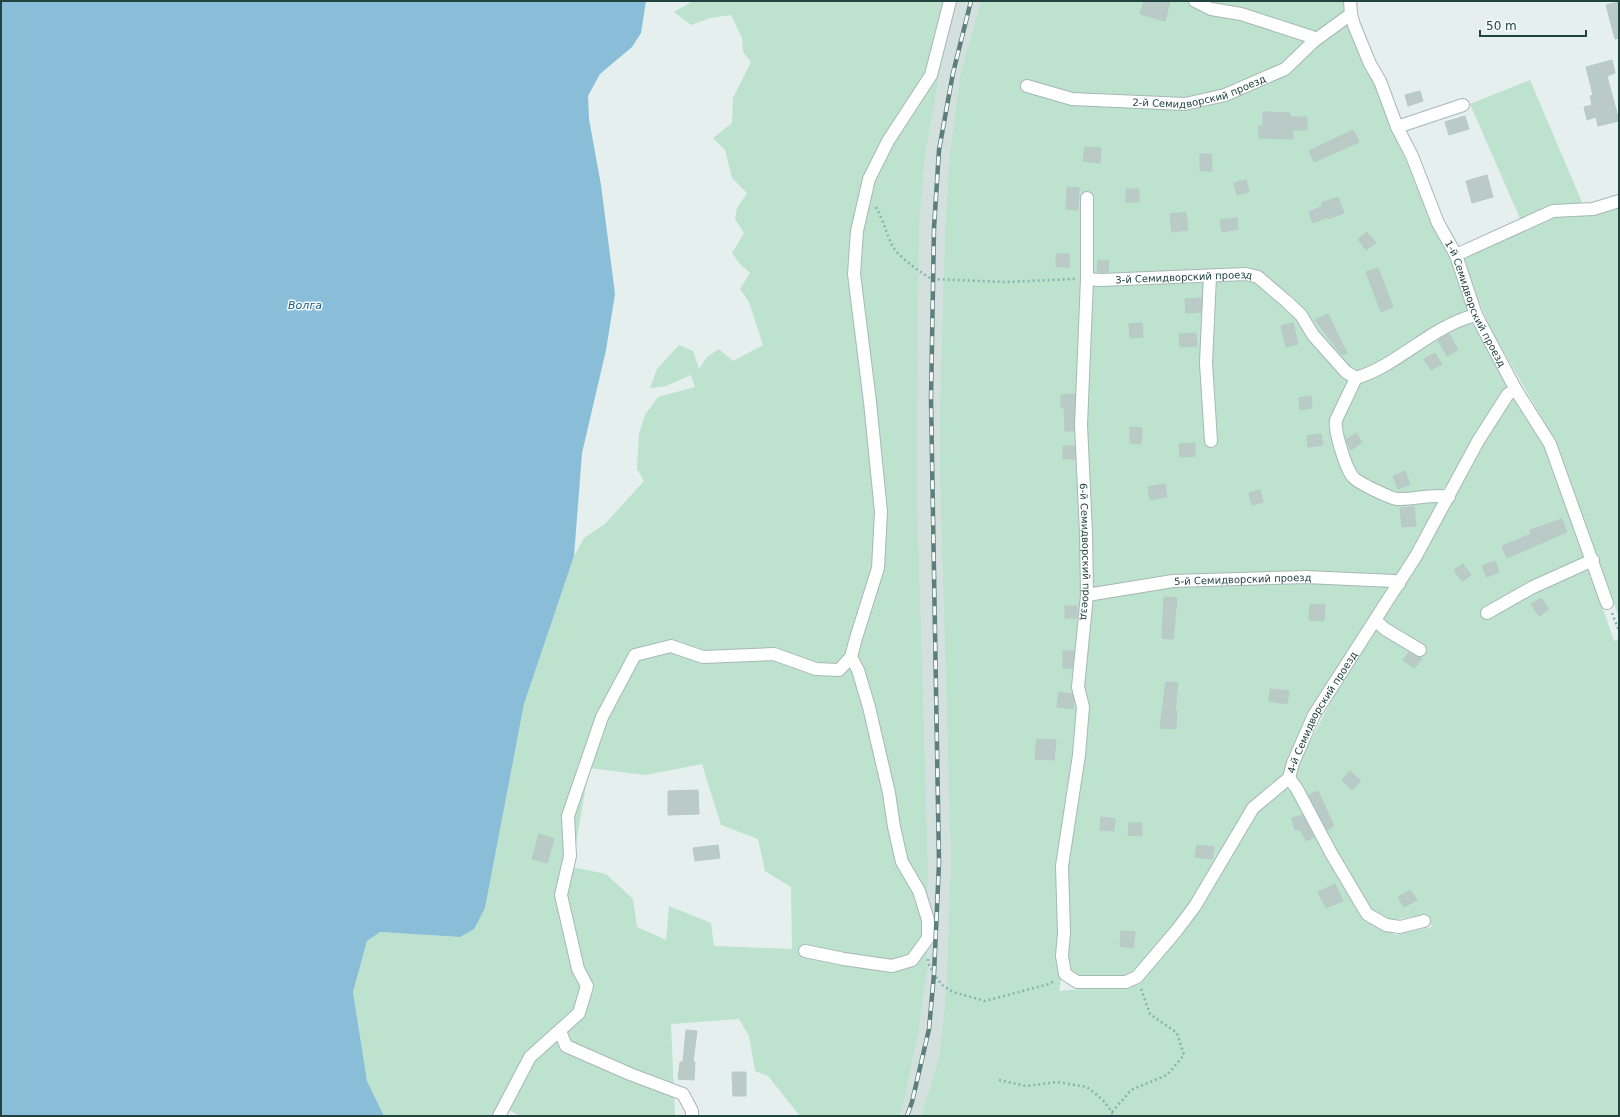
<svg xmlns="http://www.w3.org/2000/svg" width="1620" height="1117" font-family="'DejaVu Sans',sans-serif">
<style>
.built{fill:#d3e0dd}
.green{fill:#bde2ce;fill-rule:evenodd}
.water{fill:#89bdd8}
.building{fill:#bacbc7;stroke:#b7cac6}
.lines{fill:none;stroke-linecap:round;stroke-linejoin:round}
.minor-casing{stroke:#a7b8b6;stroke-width:14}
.path{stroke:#83b6af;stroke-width:2.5;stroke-dasharray:2 3;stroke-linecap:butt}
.minor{stroke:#fff;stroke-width:12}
.rail-casing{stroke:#5d7f7c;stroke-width:4.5}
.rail{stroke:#f6fbfa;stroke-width:3;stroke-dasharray:9;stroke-linecap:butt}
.labels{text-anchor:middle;stroke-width:3;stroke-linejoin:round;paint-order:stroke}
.street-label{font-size:10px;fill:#224441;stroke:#f6fbfa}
.water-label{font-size:11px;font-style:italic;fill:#155e86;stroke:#f6fbfa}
</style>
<rect width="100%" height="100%" fill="#e5efed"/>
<path class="built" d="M956,1H981L960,75L950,151L945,228L940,400V481L951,861L946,994L939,1058L921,1116H899L904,1102L919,1029L927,971L928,862L917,489L919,229L925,156L939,77Z"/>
<path class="green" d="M693,1H956L939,77L925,156L919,229L917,489L928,862L927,971L919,1029L904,1102L899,1116H800L768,1076L755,1071L749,1036L739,1019L671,1024L675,1116H520L505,1108L502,1116H384L367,1081L353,992L367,941L380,932L460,937L485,908L524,704L574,556L584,538L605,524L644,481L637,469L639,434L645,415L658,397L695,387L691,375L666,386L650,388L657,369L679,345L693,351L699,369L707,357L719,349L733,361L763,345L749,302L740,289L750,273L739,263L732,253L744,233L735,219L737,208L747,193L732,178L725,150L713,138L732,123L733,98L751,62L743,52L742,38L731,15L710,18L691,25L674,12ZM702,764L721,825L758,839L765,871L791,887L792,949L714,946L711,923L669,906L666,940L637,927L633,899L606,874L572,867L589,768L645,775Z
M981,1H1346L1343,26L1347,24L1350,27L1367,64L1390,125L1434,223L1451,256L1468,309L1465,313L1370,372L1355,373L1260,273L1096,276L1091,270L1078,709L1058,955L1061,980L1059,991L1092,988L1130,987L1143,976L1210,893L1254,812L1283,790L1288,787L1294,791L1369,922L1396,935L1432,927L1426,914L1388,921L1366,910L1299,787L1296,774L1297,767L1344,676L1419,559L1484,444L1509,402L1514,399L1519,403L1544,446L1584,554L1614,641L1619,639V1116H921L939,1058L946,994L951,861L940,481V400L945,228L950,151L960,75Z
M1530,80L1584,207L1619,198V618L1556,442L1490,328L1469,278L1463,258L1522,223L1470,104Z
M1246,277L1258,281L1284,304L1348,380L1350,387L1333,419L1351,482L1394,502L1438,498L1440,505L1397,577L1306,573L1096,591L1090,587L1083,425L1089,289L1095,285Z
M1471,323L1477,326L1506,383V387L1474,439L1448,485L1440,491L1396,496L1357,474L1342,444L1340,420L1361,381L1439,331Z
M1308,581L1390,585L1392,588L1289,760L1284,772L1193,904L1137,969L1128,976L1075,977L1070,973L1064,954L1066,866L1089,703L1084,690L1089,607L1093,599L1175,584Z"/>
<path class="water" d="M1,1H646L641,33L632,47L600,74L588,96L589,119L601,185L615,294L606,350L582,453L574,556L524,704L485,908L474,929L460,937L380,932L367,941L353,992L367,1081L384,1116H1Z"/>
<path class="building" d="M1144,1H1170L1165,21L1140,14Z
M1619,2V38L1615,39L1606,5Z
M1612,60L1615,73L1607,76L1619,121L1598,126L1596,117L1587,120L1584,107L1592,105L1590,96L1593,95L1586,67Z
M1420,91L1423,101L1408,106L1405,95Z
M1263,112L1290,113V117H1307V130H1293V139L1259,138V126H1263Z
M1465,116L1469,129L1449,135L1445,122Z
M1353,130L1359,142L1314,162L1309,151Z
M1085,147L1101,148L1100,163L1083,161Z
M1200,154H1211L1212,171H1200Z
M1487,175L1493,197L1472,203L1466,181Z
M1246,180L1249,192L1237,195L1234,183Z
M1067,187L1079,188L1078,210L1066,209Z
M1126,189H1139V202H1126Z
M1338,197L1344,213L1328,219L1327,217L1313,223L1309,212L1323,206L1321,203Z
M1186,212L1188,230L1172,232L1170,214Z
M1237,218L1238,229L1222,232L1220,220Z
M1367,232L1376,243L1366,250L1358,239Z
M1056,254H1069V267H1056Z
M1098,260L1109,261L1108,272H1097Z
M1378,268L1393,307L1381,312L1366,272Z
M1202,298L1201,312L1186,313L1185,299Z
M1328,314L1347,353L1342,355L1315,320Z
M1142,323L1143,337L1130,338L1129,324Z
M1293,323L1298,344L1286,347L1281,326Z
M1196,333L1197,346L1180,347L1179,334Z
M1449,334L1458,350L1447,356L1438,340Z
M1435,353L1442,364L1431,370L1424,359Z
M1075,394L1074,431H1065L1064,407H1061V395Z
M1311,396L1312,408L1300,410L1299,398Z
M1130,427L1142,428L1141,444L1130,443Z
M1356,433L1362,442L1351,450L1346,440Z
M1321,434L1323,445L1308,447L1307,436Z
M1195,443V456L1180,457L1179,444Z
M1063,446H1074L1075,459H1063Z
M1405,471L1410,484L1398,489L1393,476Z
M1165,484L1167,497L1150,500L1148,487Z
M1260,490L1263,502L1252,505L1249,493Z
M1414,507L1416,526L1402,527L1400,508Z
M1562,519L1567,532L1507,558L1502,546L1531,534L1530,530Z
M1495,561L1499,572L1487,577L1482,566Z
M1463,564L1471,575L1462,581L1454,570Z
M1164,597L1177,598L1173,639L1162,638Z
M1541,598L1549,609L1539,616L1531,604Z
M1310,604L1325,605L1324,621L1309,620Z
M1065,606H1077V618H1065Z
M1063,651H1074L1072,668H1063Z
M1409,652L1422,659L1414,668L1403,660Z
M1166,682L1178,683L1175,711H1177L1176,729L1160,728Z
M1270,689L1289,691L1287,704L1269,701Z
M1059,692L1072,694L1074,701L1073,709L1057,707Z
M1037,739L1056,740L1054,760L1035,759Z
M1350,771L1361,781L1352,790L1342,780Z
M698,790L699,814L668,815V791Z
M1318,791L1334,826L1327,830L1309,795Z
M1303,815L1314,837L1306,841L1300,829L1295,830L1292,818Z
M1101,817L1115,819L1114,831L1100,830Z
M1129,823H1142V836L1128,835Z
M539,834L554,839L547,863L532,859Z
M718,845L720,858L695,861L693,848Z
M1197,845L1214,847L1212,859L1195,857Z
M1335,884L1343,901L1326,908L1318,892Z
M1410,890L1417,900L1404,907L1398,897Z
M1121,931L1135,932L1133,948L1120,946Z
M686,1030L697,1031L693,1062H695L694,1080L678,1079L680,1062H683Z
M732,1072H746V1096H733Z"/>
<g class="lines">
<defs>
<g id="minor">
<path d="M1195,1L1211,9L1241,14L1312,37L1314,41"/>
<path id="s1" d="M1350,1L1351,14L1354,25L1370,64L1380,81L1397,127L1412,156L1438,223L1456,255L1476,315L1516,390L1550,444L1607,603"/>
<path id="s2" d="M1027,86L1072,99L1185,104L1225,95L1285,69L1314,41L1351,14"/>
<path d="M1397,127L1463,105"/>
<path id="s3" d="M1087,198V279L1081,425L1086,533L1087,595L1078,687L1083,707L1079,755L1062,866L1064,932L1062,956L1065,974L1077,982H1126L1137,977L1177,930L1195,906L1253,808L1289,778L1293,763L1314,715L1416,556L1478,441L1508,394L1516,390"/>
<path d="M1456,255L1553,211L1593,209L1619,201"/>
<path d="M1210,276L1206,363L1211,441"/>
<path id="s4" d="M1087,279L1101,280L1246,274L1258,277L1286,301L1301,315L1313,335L1346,372L1356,378"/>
<path d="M1449,497C1432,493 1415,500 1397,499C1390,498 1358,483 1353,477C1346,469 1334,431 1336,420L1356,378C1399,365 1431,326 1476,315"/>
<path id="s5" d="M1087,595L1173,581L1306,577L1394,581L1399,584"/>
<path d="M1487,613L1533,587L1593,560"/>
<path d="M1376,621L1385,629L1420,650"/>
<path d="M1289,778L1297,789L1331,853L1367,914L1386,925L1400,927L1424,921"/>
<path d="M805,951L844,959L892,966L912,960L928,938V920L919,891L902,862L894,827L889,793L869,707L858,670L851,657"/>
<path d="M560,1031L566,1046L630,1074L683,1094L692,1111V1116"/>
<path d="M499,1116L530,1057L579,1013L587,986L578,969L561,895L570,856L568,816L602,717L635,655L671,646L703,657L774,654L816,669L839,670L851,657L856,638L878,568L881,512L870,402L854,274L857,231L869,179L888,141L931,75L950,1"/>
</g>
</defs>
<use href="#minor" class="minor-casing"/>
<path class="path" d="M876,207C883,220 886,232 892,245C896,255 922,274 932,279L1005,282L1075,279
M1612,613L1619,631
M928,959V963L934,974L942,985L953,992L985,1001L1049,984L1055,980
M999,1080L1026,1086L1057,1082L1087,1087L1103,1100L1112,1112L1113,1116
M1112,1112L1131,1090L1167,1075L1184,1055L1177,1033L1150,1014L1141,989"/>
<use href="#minor" class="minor"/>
<defs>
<path id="rail" d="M907,1116L912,1102L929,1029L934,974L939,863L931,399L934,228L939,150L953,73L971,1"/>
</defs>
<use href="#rail" class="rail-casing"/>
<use href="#rail" class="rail"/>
</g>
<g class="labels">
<g class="street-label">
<text dy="4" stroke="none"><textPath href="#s2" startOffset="176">2-й Семидворский проезд</textPath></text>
<text dy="4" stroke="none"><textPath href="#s4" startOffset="97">3-й Семидворский проезд</textPath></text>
<text dy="4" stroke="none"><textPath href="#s1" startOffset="329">1-й Семидворский проезд</textPath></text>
<text dy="4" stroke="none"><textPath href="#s3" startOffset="354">6-й Семидворский проезд</textPath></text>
<text dy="4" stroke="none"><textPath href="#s5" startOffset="157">5-й Семидворский проезд</textPath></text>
<text dy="4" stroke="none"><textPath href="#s3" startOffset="1181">4-й Семидворский проезд</textPath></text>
</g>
<g class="water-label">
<text x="305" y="309">Волга</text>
</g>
</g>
<rect width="1620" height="1117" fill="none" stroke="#224441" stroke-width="4"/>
<path d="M1480 30v6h106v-6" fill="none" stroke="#224441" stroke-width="2"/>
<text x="1486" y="30" font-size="12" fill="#224441" stroke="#f6fbfa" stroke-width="3" paint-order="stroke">50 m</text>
</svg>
